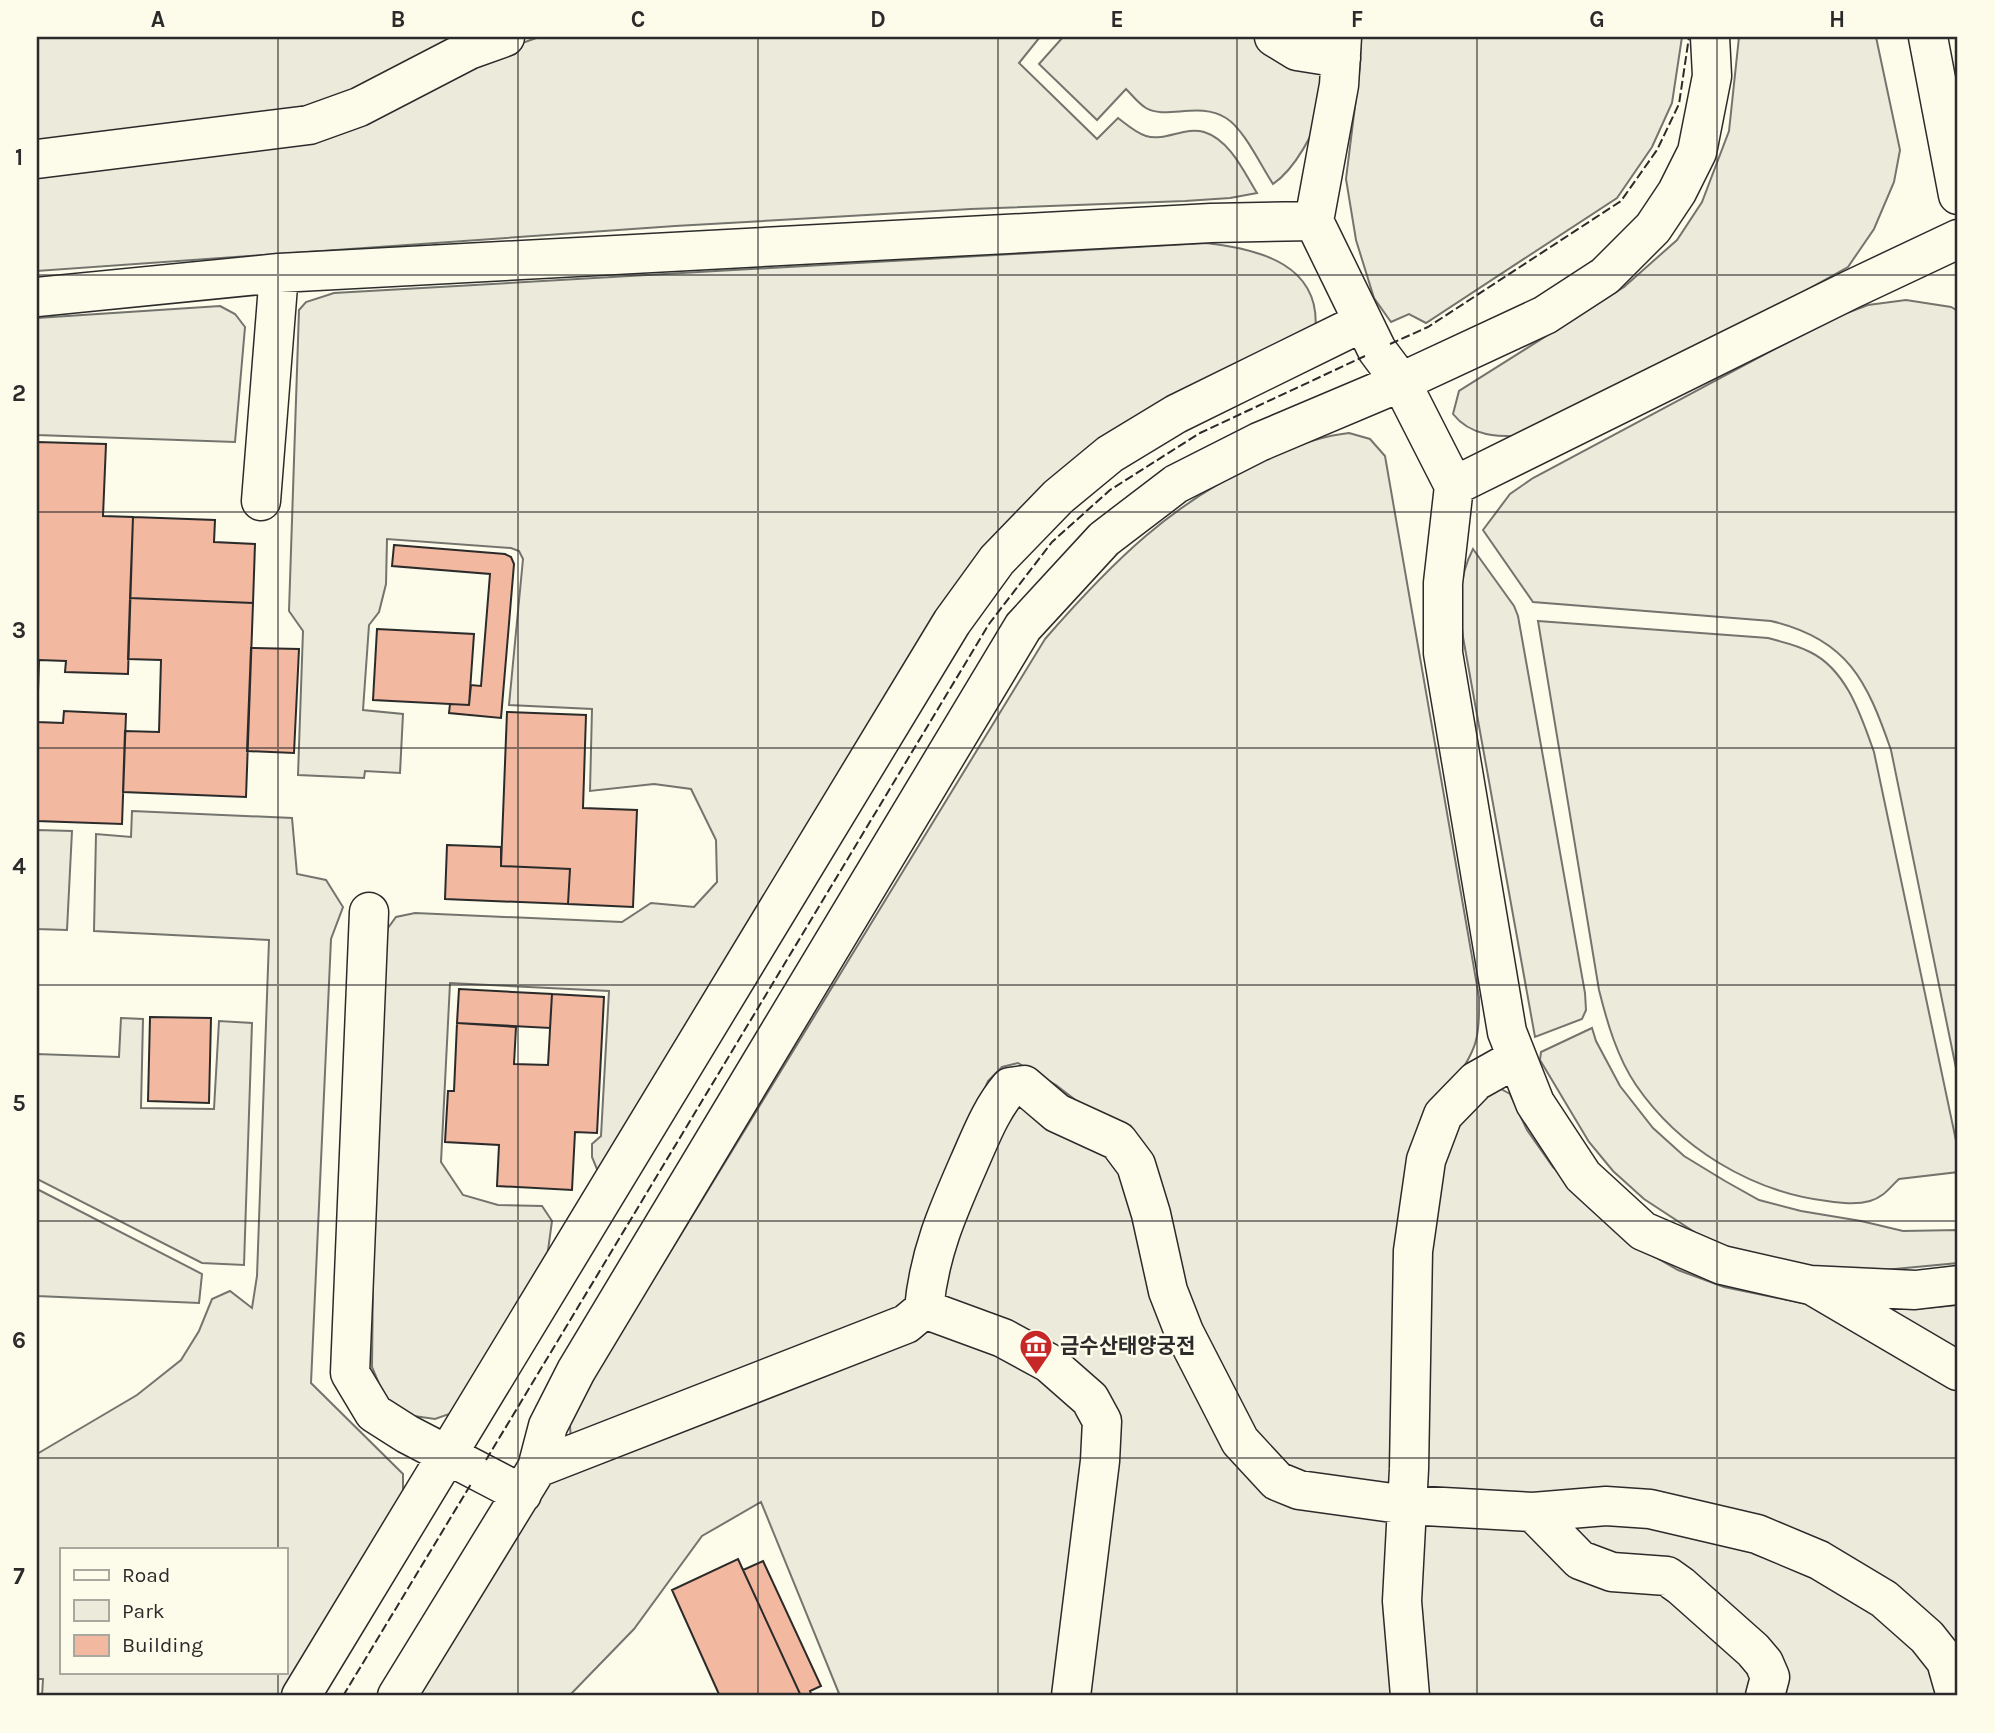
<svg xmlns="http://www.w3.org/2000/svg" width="1995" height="1733" font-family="Karla,'Noto Sans KR',sans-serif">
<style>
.green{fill:#ecebdb;stroke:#74746e;stroke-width:2;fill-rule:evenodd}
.building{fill:#f2b8a0;stroke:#2b2b2b;stroke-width:2}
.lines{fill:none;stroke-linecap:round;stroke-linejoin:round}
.minor-casing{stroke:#2b2b2b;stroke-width:41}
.minor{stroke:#fdfbea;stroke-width:38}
.fence{stroke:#2b2b2b;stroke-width:2;stroke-dasharray:9 3.5;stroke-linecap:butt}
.grid{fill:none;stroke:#2b2b2b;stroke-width:2;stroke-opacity:0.55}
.labels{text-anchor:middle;stroke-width:5;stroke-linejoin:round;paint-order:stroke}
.poi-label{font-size:21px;font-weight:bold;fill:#2b2b2b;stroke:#fdfbea;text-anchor:start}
.neatline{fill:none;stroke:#2b2b2b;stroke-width:2.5}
.grid-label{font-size:23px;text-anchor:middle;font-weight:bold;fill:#2b2b2b}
</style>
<rect width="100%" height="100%" fill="#fdfbea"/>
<path class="green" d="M37,37H473L308,113L37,149Z
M539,37H1040L1019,63L1097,139L1118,118C1126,124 1136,133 1146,136C1165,142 1185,126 1204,132C1230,140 1244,172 1257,193L1230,198L1185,201L971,209L675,226L37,271V172L287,139L472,61Z
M1063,37H1254L1326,68C1325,80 1325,94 1322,106C1315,132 1295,169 1273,184C1261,166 1244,129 1226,118C1199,101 1166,120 1146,108C1139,104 1132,95 1126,89L1097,120L1039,64Z
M1361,37H1682L1672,103L1652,147L1617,198L1426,323L1409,314L1391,322L1374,298L1356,240L1346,179L1360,66Z
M1739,37H1876L1900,150L1894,182L1874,229L1848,267L1776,307L1526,436C1499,437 1471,437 1453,414L1459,391L1624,287L1677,240L1702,202L1729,131Z
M1206,243C1260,249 1323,265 1315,333L1052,488L599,1174L592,1157V1144L601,1136L609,991L450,983L441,1162L463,1195L498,1205L542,1206L552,1221L546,1265L455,1412L435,1419L407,1415L385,1398L372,1367L374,1190L384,947L388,928L396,917L415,913L622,922L651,903L694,907L717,882L716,840L691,789L654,784L590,791L592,709L509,705L523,559L519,551L511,548L387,539L386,584L379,612L369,625L363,710L403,714L400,773L365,771L364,778L298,775L303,631L289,611L299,310L306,302L334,293Z
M1906,300L1951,307L1958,311V1078L1891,750C1867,681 1848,639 1771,621L1533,602L1483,530L1510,494L1533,478L1831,319L1868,305Z
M220,306L235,314L245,327L235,442L37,435V318Z
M1349,433L1370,439L1385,456L1479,997C1480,1037 1477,1049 1454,1082L1394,1491L1305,1480L1267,1456L1087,1109L1056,1085L1018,1063L1002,1067L988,1081L925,1228L905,1306L571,1446L570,1424L598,1370L1045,639C1112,562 1173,501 1268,458C1294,446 1320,436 1349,433Z
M1473,549L1514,606L1518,616L1585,993L1586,1010L1582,1019L1535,1037L1463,637C1459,605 1458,578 1473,549Z
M1538,621L1768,638C1782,642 1797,645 1810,652C1847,670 1861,716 1874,752L1958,1150V1172L1899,1179C1889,1188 1884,1197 1870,1201C1856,1205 1841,1203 1827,1201C1752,1192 1679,1148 1636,1085C1617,1057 1607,1022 1599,990Z
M132,811L292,818L297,874L326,880L343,907L331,939L311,1383L403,1474V1492L395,1508L281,1696H42L43,1679H37V1454L137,1395L181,1360L199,1331L212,1299L230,1291L252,1308L257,1276L269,940L94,931L96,834L131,837ZM61,1549H285V1672H61Z
M37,830L72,831L67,930L37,929Z
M121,1018L143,1019L141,1108L214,1109L219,1021L252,1023L244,1265L202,1263L37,1179V1054L119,1057Z
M1592,1028L1596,1041L1620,1086L1653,1128L1684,1156L1725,1181L1759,1200L1801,1211L1861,1221L1903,1231L1958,1230V1263L1863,1272L1800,1270L1720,1244L1696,1233L1644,1199L1613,1171L1589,1142L1540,1060L1541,1052Z
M1501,1089L1510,1094L1527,1130L1553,1167L1631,1243L1678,1270L1724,1287L1817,1306L1958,1385V1663L1824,1552L1421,1493L1423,1251L1455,1123L1478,1094Z
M1012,1099L1111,1147L1236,1449L1397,1514L1401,1696H1081L1110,1417L940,1297L941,1284Z
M37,1189L202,1274L199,1303L37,1296Z
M1958,1305V1358L1875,1308L1914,1309Z
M927,1324L1045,1377L1089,1422L1061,1696H840L761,1502L702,1536L634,1629L569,1696H418L552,1479Z
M1420,1516L1530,1523L1660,1584L1745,1652L1755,1696H1420Z
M1555,1516L1762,1543L1923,1644L1945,1696H1775L1778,1679L1616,1563Z"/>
<path class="building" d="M37,442L106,444L103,516L133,517L128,674L65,672L66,661L39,660L37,722L63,723L64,711L126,714L122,824L37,821Z
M133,517L215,520L214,542L255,544L253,603L130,598Z
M394,545L505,554L511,557L514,564L501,718L449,713L450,704L469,705L471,685L481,686L490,574L392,566Z
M130,598L253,603L246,797L123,792L125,731L159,732L161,660L128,659Z
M377,629L474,634L469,705L373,700Z
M251,648L299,649L294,753L247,751Z
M507,712L586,715L583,808L637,810L633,907L568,904L570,869L501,866Z
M447,845L501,847V866L570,869L568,904L445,899Z
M459,989L552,994L550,1028L457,1023Z
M552,994L604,997L597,1133L575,1132L572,1190L497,1186L499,1145L445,1142L448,1091H454L457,1023L516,1027L514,1064L548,1065Z
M150,1017L211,1018L209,1103L148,1101Z
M738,1559L743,1570L801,1696H720L718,1692L672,1590Z
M763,1561L821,1686L810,1691L812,1696H801L743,1570Z"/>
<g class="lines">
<defs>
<path id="minor" d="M1274,37L1297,51L1341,58
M1928,37L1958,195
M37,159L309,125L359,107L469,50L505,37
M1314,221L1377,350L1401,382L1454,486L1443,583V653L1507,1032L1535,1103L1583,1176L1643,1231L1722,1265L1810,1285L1915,1290L1958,1285
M37,297L279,273L1211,223L1314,221L1339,85L1342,37
M1454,486L1850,290L1958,239
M261,501L279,273
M369,912L350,1373L374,1413L407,1434L522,1494
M1815,1287L1958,1371
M537,1468L906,1324L924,1309
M1533,1512L1580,1560L1612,1572L1667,1576L1681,1586L1753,1650L1764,1663L1770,1677L1765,1696
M301,1696L952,622L997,560L1058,497L1110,454L1176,414L1363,322
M397,1696L537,1468L548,1426L576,1371L1023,627L1104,539L1176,484L1259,442L1401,382L1545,315L1605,276L1653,228L1677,192L1697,152L1712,76L1710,37
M1071,1696L1100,1461L1102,1421L1090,1399L1049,1363L1003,1338L924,1309C929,1254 947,1213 969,1163C981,1136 991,1109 1010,1087L1024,1085L1057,1113L1118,1141L1136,1165L1151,1214L1168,1291L1184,1332L1240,1441L1277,1481L1299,1490L1407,1505L1533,1512L1606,1506L1650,1509L1757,1534L1819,1560L1884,1599L1927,1637L1946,1661L1956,1696
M1410,1696L1402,1601L1409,1469L1413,1251L1426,1160L1443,1115L1476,1081L1517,1058"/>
</defs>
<use href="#minor" class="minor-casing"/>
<use href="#minor" class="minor"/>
<path class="fence" d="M1390,344L1428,327L1621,201L1657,150L1679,104L1689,37
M486,1460L989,624L1052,542L1110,490L1200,433L1365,356
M343,1696L471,1484"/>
</g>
<path class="grid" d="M278,37V1549M518,37V1696M758,37V1696M998,37V1696M1237,37V1696M1477,37V1696M1717,37V1696M37,275H1958M37,512H1958M37,748H1958M37,985H1958M37,1221H1958M37,1458H1958M278,1672V1696"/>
<defs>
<symbol id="museum-pin" viewBox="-11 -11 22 30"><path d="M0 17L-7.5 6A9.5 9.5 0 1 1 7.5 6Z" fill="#c62828" stroke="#fdfbea"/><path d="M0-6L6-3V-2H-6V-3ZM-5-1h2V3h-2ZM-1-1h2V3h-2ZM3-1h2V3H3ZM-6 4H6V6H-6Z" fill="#fff"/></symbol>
</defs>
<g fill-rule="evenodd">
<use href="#museum-pin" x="1017" y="1327" width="38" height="52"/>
</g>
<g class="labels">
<g class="poi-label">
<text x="1060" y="1353">금수산태양궁전</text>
</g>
</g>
<rect width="1995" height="1733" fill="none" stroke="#fdfbea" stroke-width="77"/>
<rect x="60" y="1548" width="228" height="126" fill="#fdfbea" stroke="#a9a89e" stroke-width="2"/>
<rect x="74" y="1570" width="35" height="10" fill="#fdfbea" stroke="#a9a89e" stroke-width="2"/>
<text x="122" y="1582" font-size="21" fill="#2b2b2b">Road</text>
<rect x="74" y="1600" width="35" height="21" fill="#ecebdb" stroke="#a9a89e" stroke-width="2"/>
<text x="122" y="1618" font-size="21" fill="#2b2b2b">Park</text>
<rect x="74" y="1635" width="35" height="21" fill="#f2b8a0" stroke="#a9a89e" stroke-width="2"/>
<text x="122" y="1652" font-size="21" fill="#2b2b2b">Building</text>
<rect x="38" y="38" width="1918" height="1656" class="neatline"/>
<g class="grid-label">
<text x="158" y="27">A</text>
<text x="398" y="27">B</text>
<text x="638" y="27">C</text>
<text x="878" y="27">D</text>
<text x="1117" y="27">E</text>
<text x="1357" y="27">F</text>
<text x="1597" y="27">G</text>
<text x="1837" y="27">H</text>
<text x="19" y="165">1</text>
<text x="19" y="401">2</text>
<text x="19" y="638">3</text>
<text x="19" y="874">4</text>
<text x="19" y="1111">5</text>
<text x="19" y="1348">6</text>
<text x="19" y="1584">7</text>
</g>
</svg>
